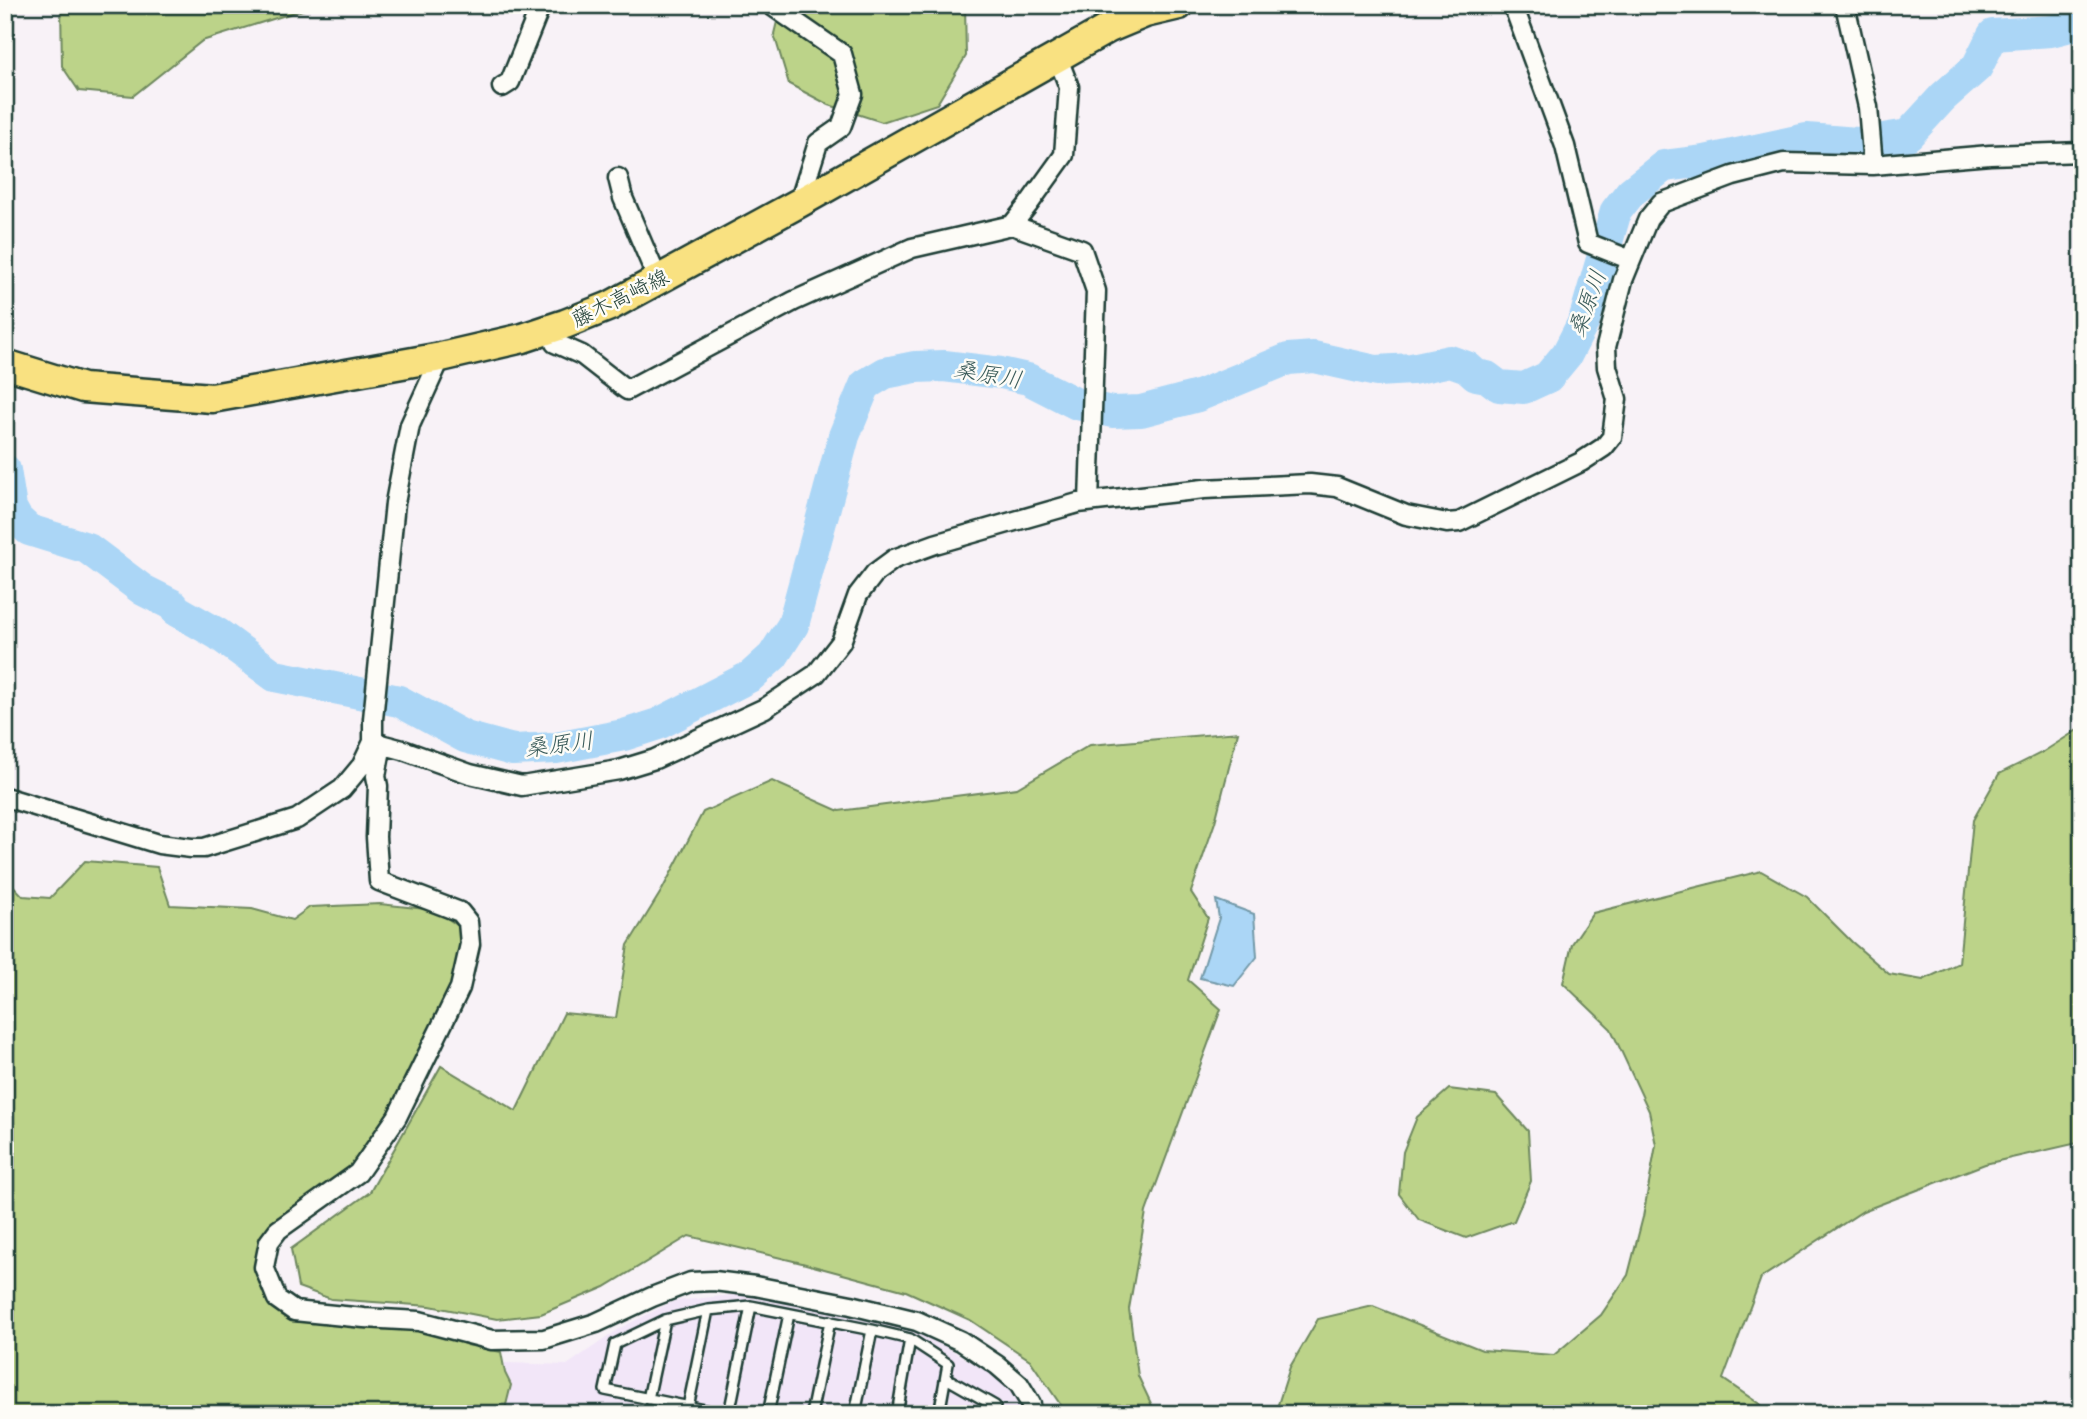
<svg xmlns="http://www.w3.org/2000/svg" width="2087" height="1419" font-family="'Playpen Sans','Klee One',sans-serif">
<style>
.built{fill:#f2e6f8}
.green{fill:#bcd389;stroke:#6e885e;stroke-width:2}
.water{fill:#abd6f6;stroke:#7399a8;stroke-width:2}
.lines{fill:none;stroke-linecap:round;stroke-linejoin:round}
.river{stroke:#abd6f6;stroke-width:32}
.service-casing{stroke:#1f3d34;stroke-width:14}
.minor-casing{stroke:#1f3d34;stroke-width:23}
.primary-casing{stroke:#1f3d34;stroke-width:33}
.service{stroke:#fdfcf7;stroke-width:9}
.minor{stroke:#fdfcf7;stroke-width:18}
.primary{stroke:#f9e181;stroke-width:28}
.labels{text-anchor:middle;stroke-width:5;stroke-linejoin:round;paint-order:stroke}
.street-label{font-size:21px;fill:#1f3d34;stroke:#fdfcf7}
.water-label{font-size:23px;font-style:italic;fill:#3b5c5b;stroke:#fdfcf7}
</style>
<rect width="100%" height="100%" fill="#f8f2f7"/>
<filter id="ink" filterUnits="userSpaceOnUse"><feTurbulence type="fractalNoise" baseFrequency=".0143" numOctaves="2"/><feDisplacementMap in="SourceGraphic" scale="14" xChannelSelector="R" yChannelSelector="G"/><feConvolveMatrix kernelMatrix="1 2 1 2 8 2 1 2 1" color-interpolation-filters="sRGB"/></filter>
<g filter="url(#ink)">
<path class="built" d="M751,1293L903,1321L1016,1389L1024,1414H484L477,1362L567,1365L622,1327L674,1301Z"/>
<path class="green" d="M61,5H318L202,41L133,96L79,91L62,66Z
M781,5H965L966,56L937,104L882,122L829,105L789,84L774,34Z
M2082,727V1142L1985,1164L1863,1211L1761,1278L1723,1379L1774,1414H1275L1290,1367L1318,1319L1373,1306L1482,1350L1554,1355L1601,1315L1628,1275L1643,1217L1656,1145L1649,1111L1611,1029L1563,983L1572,944L1593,913L1761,871L1807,897L1852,942L1889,974L1923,980L1959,963L1973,820L1999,774L2043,752Z
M1238,732L1215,822L1191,892L1208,918L1188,980L1221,1009L1146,1212L1129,1309L1138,1376L1156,1414H1061L1062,1407L1030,1360L970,1320L906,1291L802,1263L689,1236L605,1287L541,1314L497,1319L430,1306L331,1299L298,1287L291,1249L370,1192L441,1066L516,1111L564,1013L616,1018L628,945L662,890L703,812L772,781L839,811L1017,788L1090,745Z
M85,861L157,867L170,905L252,909L292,920L310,907L380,904L435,910L460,927L462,948L451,988L389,1114L354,1165L269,1227L262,1240L272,1305L422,1327L467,1345L501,1352L505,1373L511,1385L506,1405L508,1414H5V877L23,896L50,898Z
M1449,1089L1496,1095L1528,1131L1531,1181L1514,1221L1466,1238L1419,1220L1399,1194L1403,1152L1417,1117Z"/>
<path class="water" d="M1216,900L1254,914L1257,957L1234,986L1200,978L1219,918Z"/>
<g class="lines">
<path class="river" d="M5,470L11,508L17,519L29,530L87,548L143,590L173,605L176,610L218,634L275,676L399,701L465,737L513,750L556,748L624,735L658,724L751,676L773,656L793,625L844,436L865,385L885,373L915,367L944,366L1001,373L1028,379L1077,404L1112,412L1141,411L1198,396L1288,359L1314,357L1376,371L1412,369L1450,361L1467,367L1476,375L1487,377L1499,386L1524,388L1548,377L1567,354L1584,321L1616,211L1631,192L1664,166L1705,161L1807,139L1857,143L1908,135L1943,97L1977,67L1993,35L2051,31L2082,23"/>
<defs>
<path id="service" d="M910,1339L948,1364L939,1414
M946,1378L995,1406
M648,1399L665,1320
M688,1407L708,1310
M725,1414L605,1390L615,1344L665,1320L708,1310L751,1306L872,1330L910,1339L897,1414
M729,1414L751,1306
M768,1414L789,1314
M811,1414L830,1321
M855,1414L872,1330"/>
<path id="minor" d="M771,5L842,54L853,94L841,127L818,143L799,203
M1513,5L1565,146L1588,243L1631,260
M1845,5L1868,107L1873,165
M1057,56L1069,87L1064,155L1028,205L1012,225L1082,250L1096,291L1089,502
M502,87L510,82L541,5
M618,178L623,198L658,280
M552,329L555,343L582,355L627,390L794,301L912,248L1012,225
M373,742L403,750L470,774L522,786L619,770L655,759L765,708L816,674L841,642L858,595L875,573L894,559L935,544L1078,503L1204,489L1310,484L1337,487L1406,515L1447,523L1459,522L1581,462L1604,447L1612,437L1617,399L1607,367L1606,347L1623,280L1648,219L1661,203L1733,176L1784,163L1873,165L1990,155L2082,152
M382,744L376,776L378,786L376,837L379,881L460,912L468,922L470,944L460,988L397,1117L358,1173L278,1230L269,1242L264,1267L277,1299L294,1311L364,1318L419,1321L492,1340L544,1339L596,1323L652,1297L691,1282L714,1281L755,1286L851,1305L917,1321L961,1341L997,1365L1019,1384L1031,1404V1414
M5,797L159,844L191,848H204L297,819L342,789L362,765L373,742V719L395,503L410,425L441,357"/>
<path id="primary" d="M5,364L83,388L212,398L441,357L523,338L565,324L610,306L799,203L1109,28L1145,13L1179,5"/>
</defs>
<use href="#service" class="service-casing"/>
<use href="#minor" class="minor-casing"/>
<use href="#primary" class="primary-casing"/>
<use href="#service" class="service"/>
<use href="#minor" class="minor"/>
<use href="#primary" class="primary"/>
</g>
</g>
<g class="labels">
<g class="street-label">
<text transform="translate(620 298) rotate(-26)" y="7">藤木高崎線</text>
</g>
<g class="water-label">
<text transform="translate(1587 303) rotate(-70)" y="8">桑原川</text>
<text transform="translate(988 374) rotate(10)" y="8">桑原川</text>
<text transform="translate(559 744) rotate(-7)" y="8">桑原川</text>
</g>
</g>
<rect width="2087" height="1419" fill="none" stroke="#fdfcf7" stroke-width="28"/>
<rect x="14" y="14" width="2059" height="1391" fill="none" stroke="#1f3d34" stroke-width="2.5" filter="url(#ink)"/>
</svg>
